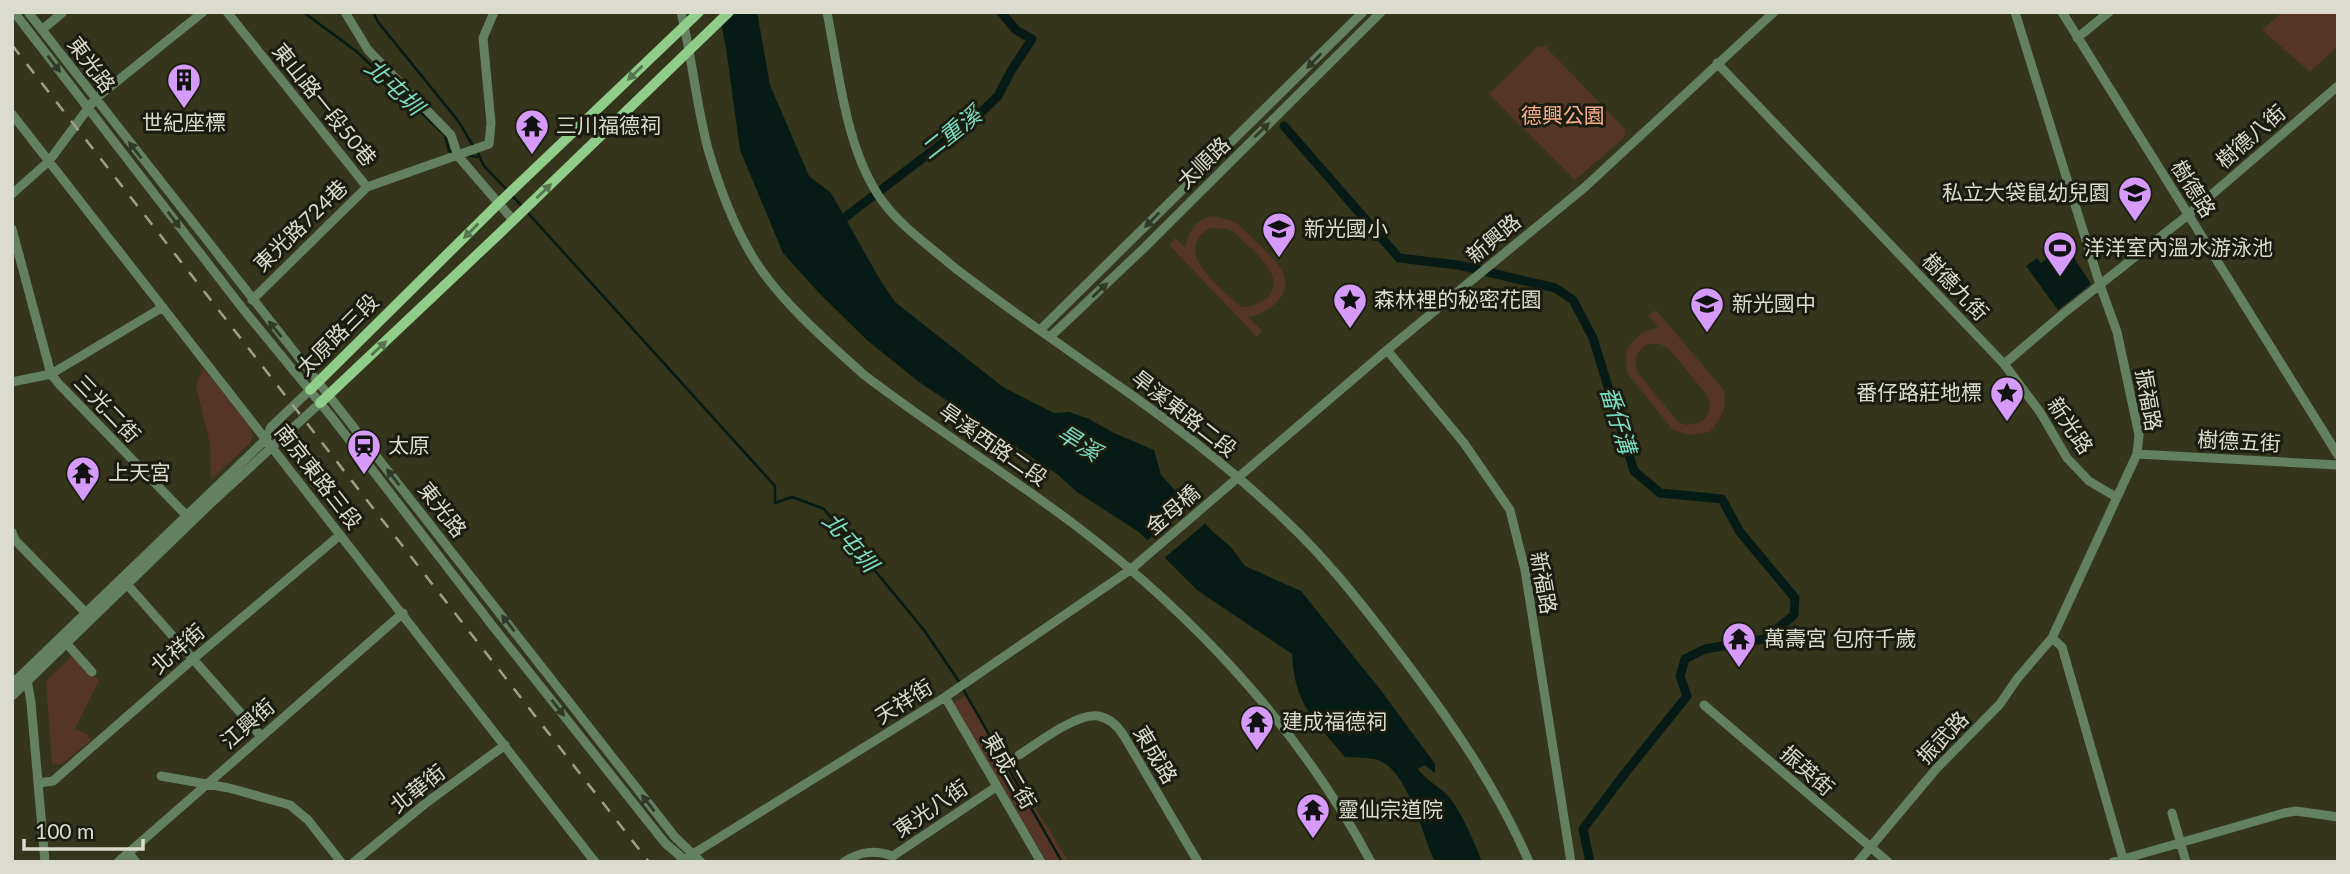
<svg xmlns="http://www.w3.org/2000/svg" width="2350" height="874" viewBox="0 0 2350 874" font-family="Lato,'Noto Sans TC',sans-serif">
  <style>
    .green { fill: #553525; fill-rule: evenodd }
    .water { fill: #061b15 }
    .pier { fill: #34351b }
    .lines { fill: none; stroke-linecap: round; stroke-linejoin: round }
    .stream { stroke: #061b15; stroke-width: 2.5 }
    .canal { stroke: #061b15; stroke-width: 9 }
    .minor { stroke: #638160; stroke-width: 9 }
    .major { stroke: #90cd8a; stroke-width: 10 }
    .rail { stroke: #9e9f8c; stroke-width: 2.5; stroke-dasharray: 12 12; stroke-linecap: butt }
    .oneway { fill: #313a28 }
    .oneway2 { fill: #56744d }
    .labels { text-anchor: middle; stroke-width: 6; stroke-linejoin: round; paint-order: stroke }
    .street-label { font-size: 21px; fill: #dbdccd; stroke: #1b1c10 }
    .park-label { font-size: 21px; fill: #fbaf89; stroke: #1b1c10 }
    .poi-label { font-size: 21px; fill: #dbdccd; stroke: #1b1c10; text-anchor: start }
    .water-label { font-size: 23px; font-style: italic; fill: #79ddc2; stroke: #1b1c10 }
  </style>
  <rect width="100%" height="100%" fill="#34351b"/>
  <path class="green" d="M 2282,12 L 2338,12 L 2338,46 L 2310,72 L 2262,30 Z
    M 1545,46 L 1626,130 L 1623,139 L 1575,180 L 1489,94 L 1537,47 Z
    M 1212,216 L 1233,221 L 1240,226 C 1251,237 1275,258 1282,271 C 1295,294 1268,314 1248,317 L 1262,331 L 1257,337 L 1169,245 L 1175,238 L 1185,247 C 1189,231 1195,220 1212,216 ZM 1210,228 L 1228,229 L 1235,233 C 1246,244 1262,256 1270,271 C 1282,293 1262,306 1242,307 L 1236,303 C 1217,283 1172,252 1210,228 Z
    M 1656,310 L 1724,390 C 1727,410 1722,417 1710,432 L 1688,435 L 1672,429 L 1627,373 L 1626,352 L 1631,343 L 1642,333 L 1658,327 L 1648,316 ZM 1648,344 L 1660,344 L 1668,348 L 1707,395 C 1712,406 1710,415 1701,422 L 1687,425 L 1678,422 L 1638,373 C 1633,361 1636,350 1648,344 Z
    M 203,368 L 249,425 L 253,435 L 250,443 L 211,480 L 210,444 L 196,386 Z
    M 75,653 L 99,680 L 75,729 L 87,734 L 91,740 L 62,764 L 52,765 L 46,681 Z
    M 965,696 L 1069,862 L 1047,862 L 953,704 Z"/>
  <path class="water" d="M 719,12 L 757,12 L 770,85 L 809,176 L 831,193 L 879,278 L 895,302 L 1003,387 L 1054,413 L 1069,412 L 1089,419 L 1114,433 L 1154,450 L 1161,475 L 1212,531 L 1231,547 L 1245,566 L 1301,591 L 1383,693 L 1435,764 L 1435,773 L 1425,765 L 1418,769 C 1426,781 1441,787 1450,798 C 1463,816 1474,841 1482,862 L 1435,862 C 1422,835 1408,770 1378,760 C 1368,757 1355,758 1345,757 C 1315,721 1294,704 1292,654 L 1197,590 L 1139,532 L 1077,492 L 1057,474 L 919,382 L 868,341 L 820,294 L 783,253 L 740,150 L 726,48 Z
    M 2065,244 L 2091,284 L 2058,310 L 2026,266 L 2037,258 L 2041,263 Z"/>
  <path class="pier" d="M 1192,503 L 1208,521 L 1162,560 L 1145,542 Z"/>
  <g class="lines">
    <path class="stream" d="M 303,12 L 356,51 L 445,135 L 449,151 L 455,152
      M 373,12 L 378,22 L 459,122 L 473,146
      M 477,151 L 484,166 L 507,190
      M 464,155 L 478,157
      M 511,195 L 524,208
      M 528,213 L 775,486 L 775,503 L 792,497 L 824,509 L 924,630 L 960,683
      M 963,689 L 1062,862"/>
    <path class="canal" d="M 1284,126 L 1399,258 L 1458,265 L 1555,288 L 1573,300 L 1593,338 L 1634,471 L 1660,493 L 1722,499 L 1740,532 L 1795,598 L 1794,615 L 1764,639 L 1705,649 L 1685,659 L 1680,676 L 1687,696 L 1626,772 L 1583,829 L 1590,862
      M 835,225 L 974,119 L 998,96 L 1011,71 L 1032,39 L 1016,30 L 1001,12"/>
    <path class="minor" d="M 14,12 L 243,309 L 330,415 L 495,629 L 665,843 L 686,861
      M 28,12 L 675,837 L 701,862
      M 227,12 L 367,187
      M 345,12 L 368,50 L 451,135 L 458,156 L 513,220
      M 681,12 C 692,57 696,104 708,149 C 720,190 737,236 762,271 C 790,310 828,342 863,374 C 932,427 1006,473 1075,525 C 1195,616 1300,729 1371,862
      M 827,12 C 839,73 846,152 883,202 C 901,226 928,245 950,264 C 1007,309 1067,349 1126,391 C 1181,430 1236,473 1285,520 C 1325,557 1360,602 1393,645 C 1445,713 1495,783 1529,862
      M 2062,12 L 2338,455
      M 42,30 L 63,12
      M 2077,38 L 2109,12
      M 1717,63 L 2004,364 L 2064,313 L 2188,215 L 2338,86
      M 12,114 L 595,862
      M 12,194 L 49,161 L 95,99 L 203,12
      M 12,229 L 51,374 L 59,384 L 186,515
      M 252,300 L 367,187 L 489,144 L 491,123 L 483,38 L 494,12
      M 1040,330 L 1363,12
      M 1050,337 L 1143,249 L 1381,12
      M 1387,350 L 1464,443 L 1510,510 L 1525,570 L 1571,862
      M 2004,364 L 2040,412 L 2067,458 L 2089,481 L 2116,497
      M 12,382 L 51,374 L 163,307
      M 2137,454 L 2338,465
      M 12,532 L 15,540 L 88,615
      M 125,582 L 261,736
      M 2052,638 L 2062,647 L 2124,862
      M 67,644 L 92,672
      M 27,679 L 31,703 L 45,862
      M 12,684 L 266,439 L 271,427 L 310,390
      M 12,696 L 209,505 L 320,403
      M 945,697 L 1041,862
      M 1704,705 L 1888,862
      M 1019,755 C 1036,744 1078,712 1098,716 C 1110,718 1118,726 1124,736 L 1198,862
      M 161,776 L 229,788 L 290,805 L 308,820 L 341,862
      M 38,783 L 53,781 L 193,659 L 340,535
      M 2172,813 L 2186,862
      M 128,852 L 136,862
      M 118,862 L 403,613
      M 354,862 L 426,803 L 505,745
      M 680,862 L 945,697 L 1130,570 L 1387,350 L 1585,187 L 1774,12
      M 844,862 C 860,851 874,850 893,856 L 996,787
      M 1858,862 L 1936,769 L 2000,704 L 2017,679 L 2052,638 L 2137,454 L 2139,435 L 2117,332 L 2100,285 L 2015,12
      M 2113,862 L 2284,813 L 2296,811 L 2338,817"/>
    <path class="major" d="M 310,390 L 498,204 L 699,12
      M 320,403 L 500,233 L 729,12"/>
    <path class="rail" d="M 12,45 L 649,862"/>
  </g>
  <defs><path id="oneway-solid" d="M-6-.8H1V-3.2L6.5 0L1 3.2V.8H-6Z" transform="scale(1.75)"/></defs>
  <g class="oneway">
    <use href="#oneway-solid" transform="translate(1314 61) rotate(135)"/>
    <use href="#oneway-solid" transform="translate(54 64) rotate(52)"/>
    <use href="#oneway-solid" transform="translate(1262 130) rotate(-44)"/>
    <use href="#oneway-solid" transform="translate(135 150) rotate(-128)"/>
    <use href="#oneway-solid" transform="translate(174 220) rotate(53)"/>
    <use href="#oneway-solid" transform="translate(1152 220) rotate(135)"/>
    <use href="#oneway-solid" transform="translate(1100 290) rotate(-43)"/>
    <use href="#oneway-solid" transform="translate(275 329) rotate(-129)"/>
    <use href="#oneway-solid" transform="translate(393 477) rotate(-128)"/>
    <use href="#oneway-solid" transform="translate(508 623) rotate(-128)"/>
    <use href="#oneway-solid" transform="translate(558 708) rotate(52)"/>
    <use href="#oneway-solid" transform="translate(648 803) rotate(-128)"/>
  </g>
  <g class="oneway2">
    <use href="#oneway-solid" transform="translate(635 73) rotate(136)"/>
    <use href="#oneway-solid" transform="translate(544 191) rotate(-44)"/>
    <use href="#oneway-solid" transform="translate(471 231) rotate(135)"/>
    <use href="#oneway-solid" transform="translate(379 348) rotate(-43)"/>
  </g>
  <defs>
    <g id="building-pin" transform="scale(1.75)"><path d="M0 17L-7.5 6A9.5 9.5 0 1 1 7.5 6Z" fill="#d69bfa" stroke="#1b1c10"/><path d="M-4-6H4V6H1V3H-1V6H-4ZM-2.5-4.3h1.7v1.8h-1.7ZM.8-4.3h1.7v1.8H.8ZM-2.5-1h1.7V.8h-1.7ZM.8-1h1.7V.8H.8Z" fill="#111"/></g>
    <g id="temple-pin" transform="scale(1.75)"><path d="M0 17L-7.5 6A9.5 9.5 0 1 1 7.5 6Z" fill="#d69bfa" stroke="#1b1c10"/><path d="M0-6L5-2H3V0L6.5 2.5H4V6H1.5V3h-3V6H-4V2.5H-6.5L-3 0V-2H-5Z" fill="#111"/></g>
    <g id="school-pin" transform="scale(1.75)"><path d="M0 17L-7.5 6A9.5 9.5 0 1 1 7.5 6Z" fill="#d69bfa" stroke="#1b1c10"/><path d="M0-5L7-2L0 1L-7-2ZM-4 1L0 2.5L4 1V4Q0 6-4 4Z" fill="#111"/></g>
    <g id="stadium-pin" transform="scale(1.75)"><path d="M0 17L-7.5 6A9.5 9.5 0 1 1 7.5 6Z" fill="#d69bfa" stroke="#1b1c10"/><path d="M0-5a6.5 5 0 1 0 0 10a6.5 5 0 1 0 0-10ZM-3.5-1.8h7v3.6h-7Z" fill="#111"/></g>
    <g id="sight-pin" transform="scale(1.75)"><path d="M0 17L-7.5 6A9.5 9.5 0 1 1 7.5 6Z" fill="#d69bfa" stroke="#1b1c10"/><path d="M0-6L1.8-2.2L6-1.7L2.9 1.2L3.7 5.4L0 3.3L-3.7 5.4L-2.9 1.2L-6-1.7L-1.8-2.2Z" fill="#111"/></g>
    <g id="station-pin" transform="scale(1.75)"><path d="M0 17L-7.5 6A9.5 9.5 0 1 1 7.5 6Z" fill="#d69bfa" stroke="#1b1c10"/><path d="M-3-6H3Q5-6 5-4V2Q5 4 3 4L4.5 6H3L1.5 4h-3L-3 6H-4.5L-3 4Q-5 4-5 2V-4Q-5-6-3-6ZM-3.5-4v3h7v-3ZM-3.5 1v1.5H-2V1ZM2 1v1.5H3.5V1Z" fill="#111"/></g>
  </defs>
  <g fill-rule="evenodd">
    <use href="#building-pin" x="184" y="80"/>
    <use href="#temple-pin" x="532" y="126"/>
    <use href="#school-pin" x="2135" y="193"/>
    <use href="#school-pin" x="1279" y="229"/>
    <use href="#stadium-pin" x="2060" y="248"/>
    <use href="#sight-pin" x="1350" y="300"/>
    <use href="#school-pin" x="1707" y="304"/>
    <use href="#sight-pin" x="2007" y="393"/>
    <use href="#station-pin" x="364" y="446"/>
    <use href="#temple-pin" x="83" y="473"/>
    <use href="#temple-pin" x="1739" y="639"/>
    <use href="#temple-pin" x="1257" y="722"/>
    <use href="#temple-pin" x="1313" y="810"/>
  </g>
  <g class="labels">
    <g class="street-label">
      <text transform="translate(91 65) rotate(53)" y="7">東光路</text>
      <text transform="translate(324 105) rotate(51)" y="7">東山路一段50巷</text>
      <text transform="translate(2251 137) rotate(-41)" y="7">樹德八街</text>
      <text transform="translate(1204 163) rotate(-44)" y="7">太順路</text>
      <text transform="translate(2193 189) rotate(58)" y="7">樹德路</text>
      <text transform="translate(301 226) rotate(-44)" y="7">東光路724巷</text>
      <text transform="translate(1494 239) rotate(-40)" y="7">新興路</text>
      <text transform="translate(1955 287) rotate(46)" y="7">樹德九街</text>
      <text transform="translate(338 335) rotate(-45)" y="7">太原路三段</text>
      <text transform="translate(2148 400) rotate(80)" y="7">振福路</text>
      <text transform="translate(107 409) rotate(46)" y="7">三光二街</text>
      <text transform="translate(1184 414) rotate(38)" y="7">旱溪東路二段</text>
      <text transform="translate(2070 426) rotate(56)" y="7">新光路</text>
      <text transform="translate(2239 442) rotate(3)" y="7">樹德五街</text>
      <text transform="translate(993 445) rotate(35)" y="7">旱溪西路二段</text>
      <text transform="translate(318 477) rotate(52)" y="7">南京東路三段</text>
      <text transform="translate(442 510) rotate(52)" y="7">東光路</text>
      <text transform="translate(1173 510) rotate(-41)" y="7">金母橋</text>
      <text transform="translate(1543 583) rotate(80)" y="7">新福路</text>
      <text transform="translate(178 649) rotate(-41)" y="7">北祥街</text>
      <text transform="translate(904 702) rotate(-32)" y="7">天祥街</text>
      <text transform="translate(248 724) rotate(-41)" y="7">江興街</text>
      <text transform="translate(1943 738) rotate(-46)" y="7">振武路</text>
      <text transform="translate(1155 755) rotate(59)" y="7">東成路</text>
      <text transform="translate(1009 771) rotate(60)" y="7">東成二街</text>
      <text transform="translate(1807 771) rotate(41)" y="7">振英街</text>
      <text transform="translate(418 789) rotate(-38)" y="7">北華街</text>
      <text transform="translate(931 809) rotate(-34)" y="7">東光八街</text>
    </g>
    <g class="park-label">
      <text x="1563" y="123">德興公園</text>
    </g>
    <g class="poi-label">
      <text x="184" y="130" text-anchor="middle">世紀座標</text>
      <text x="556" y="133">三川福德祠</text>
      <text x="2110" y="200" text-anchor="end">私立大袋鼠幼兒園</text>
      <text x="1304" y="236">新光國小</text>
      <text x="2084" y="255">洋洋室內溫水游泳池</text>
      <text x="1374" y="307">森林裡的秘密花園</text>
      <text x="1732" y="311">新光國中</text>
      <text x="1982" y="400" text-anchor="end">番仔路莊地標</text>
      <text x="388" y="453">太原</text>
      <text x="108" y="480">上天宮</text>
      <text x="1764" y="646">萬壽宮 包府千歲</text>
      <text x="1282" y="729">建成福德祠</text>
      <text x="1338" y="817">靈仙宗道院</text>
    </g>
    <g class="water-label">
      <text transform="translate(394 87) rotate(43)" y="8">北屯圳</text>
      <text transform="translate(951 133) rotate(-38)" y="8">二重溪</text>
      <text transform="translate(1618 420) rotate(73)" y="8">番仔溝</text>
      <text transform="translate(1079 443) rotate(32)" y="8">旱溪</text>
      <text transform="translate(850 542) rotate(49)" y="8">北屯圳</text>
    </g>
  </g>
  <rect width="2350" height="874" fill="none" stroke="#dbdccd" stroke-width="28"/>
  <path d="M24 839v10h119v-10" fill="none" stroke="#dbdccd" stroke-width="3.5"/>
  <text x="35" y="839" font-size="21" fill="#dbdccd" stroke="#1b1c10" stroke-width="5" paint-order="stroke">100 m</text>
</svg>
